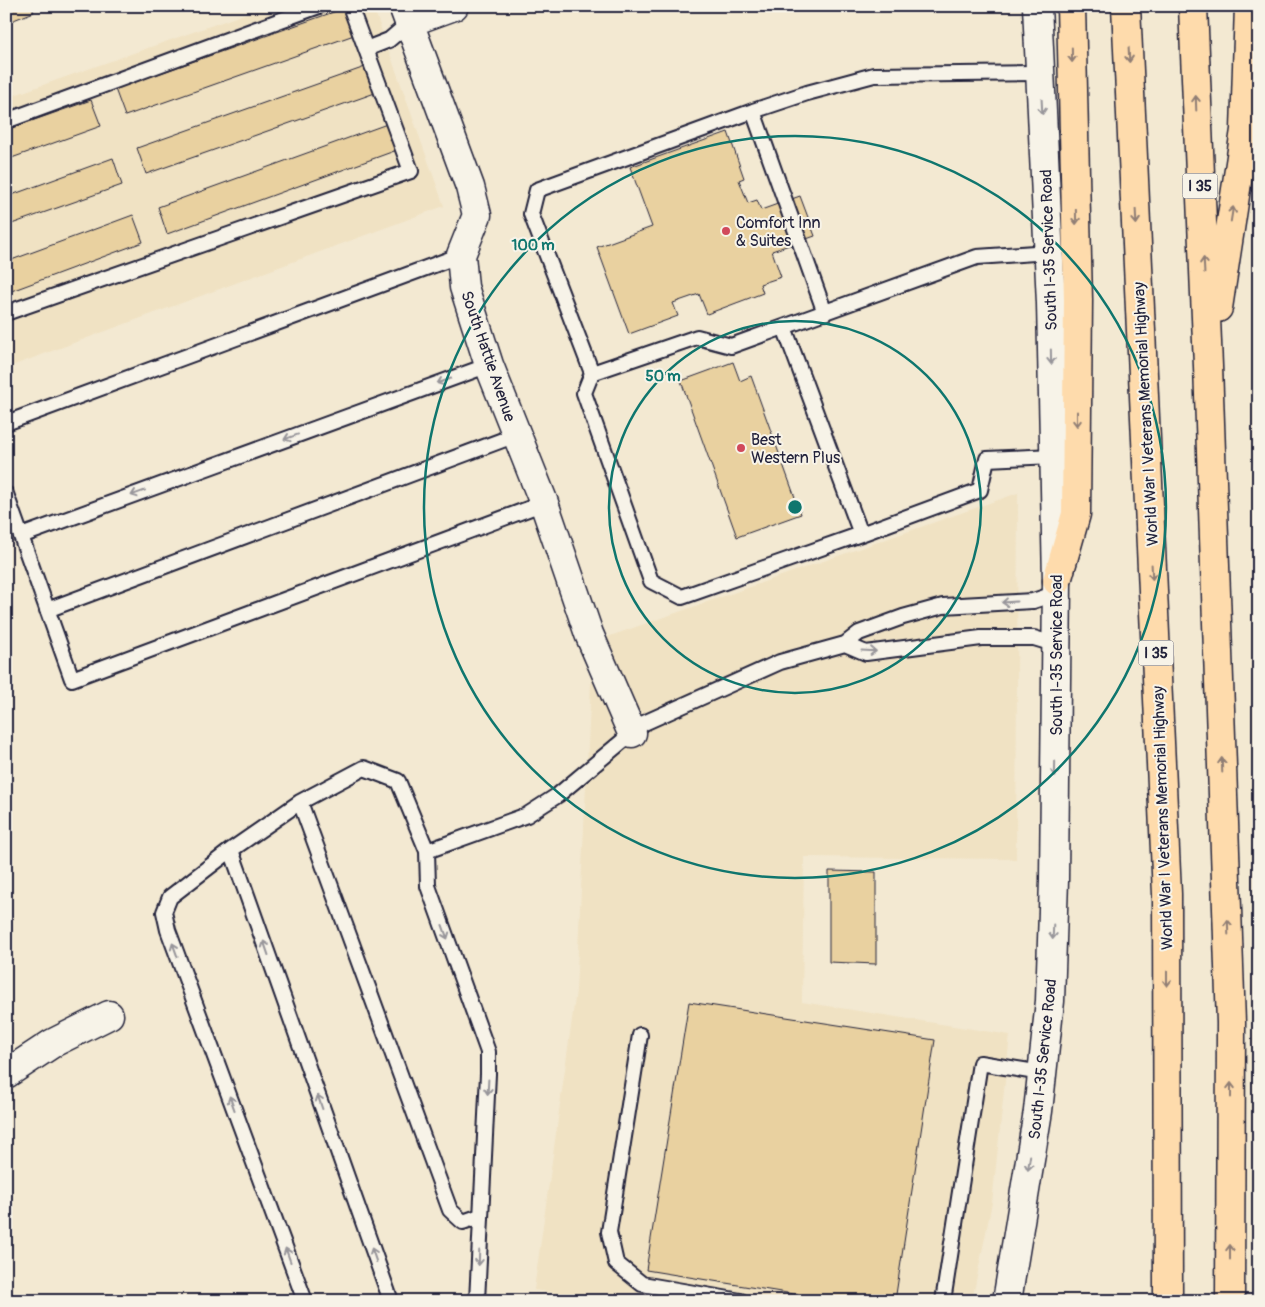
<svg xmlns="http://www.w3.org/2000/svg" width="1265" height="1307" viewBox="0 0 1265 1307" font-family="Pangolin,sans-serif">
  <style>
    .built { fill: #f0e2c3 }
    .building { fill: #e9d1a0; stroke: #22223b }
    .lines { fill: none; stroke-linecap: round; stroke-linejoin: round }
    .service-casing { stroke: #22223b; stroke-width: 18 }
    .minor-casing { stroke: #22223b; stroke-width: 31 }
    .secondary-casing { stroke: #22223b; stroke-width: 31 }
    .motorway-casing { stroke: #22223b; stroke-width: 31 }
    .service { stroke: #f7f3e8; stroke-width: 14 }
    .minor { stroke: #f7f3e8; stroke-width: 28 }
    .secondary { stroke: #f7f3e8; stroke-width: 28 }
    .motorway { stroke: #fedbac; stroke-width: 28 }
    .oneway { stroke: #907e74 }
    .oneway2 { stroke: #97959a }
    .ring { fill: none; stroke: #0f766e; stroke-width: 2.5 }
    .poi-dot { fill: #d1495b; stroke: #f7f3e8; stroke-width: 2 }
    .labels { text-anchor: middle; stroke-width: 4; stroke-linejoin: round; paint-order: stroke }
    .shield { fill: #f7f3e8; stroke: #62616f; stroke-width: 1 }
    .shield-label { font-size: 15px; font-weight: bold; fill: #22223b }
    .poi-label { font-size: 16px; fill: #22223b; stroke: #f7f3e8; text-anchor: start }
    .street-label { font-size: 16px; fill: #22223b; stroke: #f7f3e8 }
    .centre { fill: #0f766e; stroke: #f7f3e8; stroke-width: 2.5 }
    .ring-label { font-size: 15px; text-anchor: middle; font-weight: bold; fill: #0f766e; stroke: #f7f3e8; stroke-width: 4; stroke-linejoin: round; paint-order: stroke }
  </style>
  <rect width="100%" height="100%" fill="#f3e9d2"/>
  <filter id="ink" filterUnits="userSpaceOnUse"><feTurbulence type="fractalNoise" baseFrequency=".02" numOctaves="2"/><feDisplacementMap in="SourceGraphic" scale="10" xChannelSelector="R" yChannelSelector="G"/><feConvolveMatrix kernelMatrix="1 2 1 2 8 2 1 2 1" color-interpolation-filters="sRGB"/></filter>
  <g filter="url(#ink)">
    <path class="built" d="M 267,6 L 373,6 L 444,206 L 6,368 L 6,98 Z
      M 1018,493 L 1016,859 L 804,857 L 802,1002 L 1010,1035 L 992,1203 L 972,1301 L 610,1301 L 534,1290 L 576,991 L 593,642 Z"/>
    <path class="building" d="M 6,6 L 31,6 L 34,12 L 6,23 Z
      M 345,8 L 354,35 L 125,116 L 115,89 Z
      M 365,67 L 375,93 L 146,174 L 137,148 Z
      M 91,100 L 101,126 L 6,160 L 6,130 Z
      M 387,124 L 397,150 L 167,234 L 158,207 Z
      M 728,132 L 744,178 L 739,180 L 748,203 L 757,200 L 761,210 L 800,196 L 815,236 L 772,251 L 781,277 L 760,284 L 763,293 L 707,314 L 699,294 L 673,303 L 678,316 L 629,334 L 597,247 L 652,227 L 630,167 Z
      M 113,158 L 122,185 L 6,226 L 6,197 Z
      M 133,215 L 143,242 L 6,293 L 6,262 Z
      M 733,362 L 740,381 L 751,376 L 801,514 L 737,537 L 681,381 Z
      M 829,871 L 876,872 L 876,964 L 829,962 Z
      M 689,1002 L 935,1040 L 895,1301 L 836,1301 L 646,1270 Z"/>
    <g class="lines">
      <g class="service-casing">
        <path id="service" d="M 366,49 L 389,40 L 410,22
          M 1040,73 L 874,75 L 807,93 L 753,111 L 537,190 L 531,214 L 592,373 L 697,337 L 731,346 L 977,257 L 1049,252
          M 753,111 L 825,313
          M 6,121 L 319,6
          M 6,313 L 411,171 L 350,6
          M 784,327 L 861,534 L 980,490 L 987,459 L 1053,456
          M 592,373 L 584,393 L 651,581 L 682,597 L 861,534
          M 6,423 L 461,255
          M 6,494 L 72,679 L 544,503
          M 21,536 L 489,365
          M 47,610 L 516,435
          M 1057,645 L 1034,638 L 981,638 L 866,653 L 845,644 L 859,633 L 903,617 L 943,606 L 1033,601 L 1057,593
          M 300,802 L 450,1210 L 463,1222 L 480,1216
          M 231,850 L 391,1301
          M 427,851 L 527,815 L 558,795 L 644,723 L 780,662 L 845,644
          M 640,1035 L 609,1232 L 616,1263 L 642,1284 L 741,1301
          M 305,1301 L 168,930 L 164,912 L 170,897 L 231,850 L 300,802 L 364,768 L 398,781 L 427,851 L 428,886 L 488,1052 L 488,1074 L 477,1301
          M 943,1301 L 980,1063 L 1042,1073"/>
      </g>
      <g class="minor-casing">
        <path id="minor" d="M 403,6 L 470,187 L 477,215 L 461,255 L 464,287 L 489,365 L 544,503 L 589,634 L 632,733
          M 410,22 L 454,6
          M 6,1074 L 53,1043 L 109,1015"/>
      </g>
      <g class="secondary-casing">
        <path id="secondary" d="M 1007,1301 L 1038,1111 L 1050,1001 L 1054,880 L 1057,581 L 1051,303 L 1037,6"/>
      </g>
      <g class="motorway-casing">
        <path id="motorway" d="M 1126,6 L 1167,894 L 1168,1301
          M 1193,6 L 1208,366 L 1231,1023 L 1230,1301
          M 1218,308 L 1245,130 L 1249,6
          M 1057,581 L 1076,514 L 1078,300 L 1071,6"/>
      </g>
      <use href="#service" class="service"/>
      <use href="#minor" class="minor"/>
      <use href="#secondary" class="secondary"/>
      <use href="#motorway" class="motorway"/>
    </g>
    <defs><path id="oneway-shaft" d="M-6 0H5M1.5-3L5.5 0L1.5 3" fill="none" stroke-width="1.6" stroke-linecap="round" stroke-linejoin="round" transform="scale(1.25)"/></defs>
    <g class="oneway">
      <use href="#oneway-shaft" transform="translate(1072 55) rotate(89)"/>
      <use href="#oneway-shaft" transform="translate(1129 55) rotate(87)"/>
      <use href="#oneway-shaft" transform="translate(1196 103) rotate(-92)"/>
      <use href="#oneway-shaft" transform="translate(1232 214) rotate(-81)"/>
      <use href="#oneway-shaft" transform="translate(1076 217) rotate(89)"/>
      <use href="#oneway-shaft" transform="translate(1136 217) rotate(87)"/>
      <use href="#oneway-shaft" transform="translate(1204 265) rotate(-93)"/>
      <use href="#oneway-shaft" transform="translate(1077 419) rotate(90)"/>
      <use href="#oneway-shaft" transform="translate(1152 572) rotate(87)"/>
      <use href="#oneway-shaft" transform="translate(1222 765) rotate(-92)"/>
      <use href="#oneway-shaft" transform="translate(1228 927) rotate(-92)"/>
      <use href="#oneway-shaft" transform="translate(1167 979) rotate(90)"/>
      <use href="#oneway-shaft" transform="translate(1231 1090) rotate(-90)"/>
      <use href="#oneway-shaft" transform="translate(1230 1252) rotate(-90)"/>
    </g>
    <g class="oneway2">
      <use href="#oneway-shaft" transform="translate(1042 107) rotate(87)"/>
      <use href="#oneway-shaft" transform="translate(1051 357) rotate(89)"/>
      <use href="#oneway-shaft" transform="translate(444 381) rotate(160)"/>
      <use href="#oneway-shaft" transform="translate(291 437) rotate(160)"/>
      <use href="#oneway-shaft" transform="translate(138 493) rotate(160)"/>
      <use href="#oneway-shaft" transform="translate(1009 602) rotate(176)"/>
      <use href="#oneway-shaft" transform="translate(869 651) rotate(3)"/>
      <use href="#oneway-shaft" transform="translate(1055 769) rotate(91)"/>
      <use href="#oneway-shaft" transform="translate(445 932) rotate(70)"/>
      <use href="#oneway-shaft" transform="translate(1053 932) rotate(92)"/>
      <use href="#oneway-shaft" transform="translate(266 948) rotate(-109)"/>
      <use href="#oneway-shaft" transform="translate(175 950) rotate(-110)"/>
      <use href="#oneway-shaft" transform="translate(488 1087) rotate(93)"/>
      <use href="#oneway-shaft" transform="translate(320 1102) rotate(-109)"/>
      <use href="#oneway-shaft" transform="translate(232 1103) rotate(-110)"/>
      <use href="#oneway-shaft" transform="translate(1029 1163) rotate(99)"/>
      <use href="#oneway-shaft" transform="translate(288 1255) rotate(-110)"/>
      <use href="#oneway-shaft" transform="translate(374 1255) rotate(-109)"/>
      <use href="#oneway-shaft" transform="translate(479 1258) rotate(92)"/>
    </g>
  </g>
  <g class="ring">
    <circle cx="795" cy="507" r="186"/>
    <circle cx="795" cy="507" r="371"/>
  </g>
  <g class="poi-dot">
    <circle cx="726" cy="231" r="5"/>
    <circle cx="741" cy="448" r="5"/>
  </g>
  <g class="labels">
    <g class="shield">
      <rect x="1182.5" y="173.5" width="35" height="25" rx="4"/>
      <rect x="1138.5" y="640.5" width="35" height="25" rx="4"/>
    </g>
    <g class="shield-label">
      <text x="1200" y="191">I 35</text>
      <text x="1156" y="658">I 35</text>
    </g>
    <g class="poi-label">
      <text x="736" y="228">Comfort Inn<tspan x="736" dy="18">&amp; Suites</tspan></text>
      <text x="751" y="445">Best<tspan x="751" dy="18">Western Plus</tspan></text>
    </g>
    <g class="street-label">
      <text transform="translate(1048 250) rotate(-92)" y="6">South I-35 Service Road</text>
      <text transform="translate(489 356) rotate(71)" y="6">South Hattie Avenue</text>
      <text transform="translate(1145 414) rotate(-93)" y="6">World War I Veterans Memorial Highway</text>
      <text transform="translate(1056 655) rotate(-90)" y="6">South I-35 Service Road</text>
      <text transform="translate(1162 818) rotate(-92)" y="6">World War I Veterans Memorial Highway</text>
      <text transform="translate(1042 1059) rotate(-84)" y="6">South I-35 Service Road</text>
    </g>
  </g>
  <circle cx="795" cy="507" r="8" class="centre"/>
  <g class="ring-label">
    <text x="533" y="250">100 m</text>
    <text x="663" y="381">50 m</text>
  </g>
  <rect width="1265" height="1307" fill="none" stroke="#f7f3e8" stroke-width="25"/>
  <rect x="12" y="12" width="1240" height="1282" fill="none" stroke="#22223b" stroke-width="2" filter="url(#ink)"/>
</svg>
